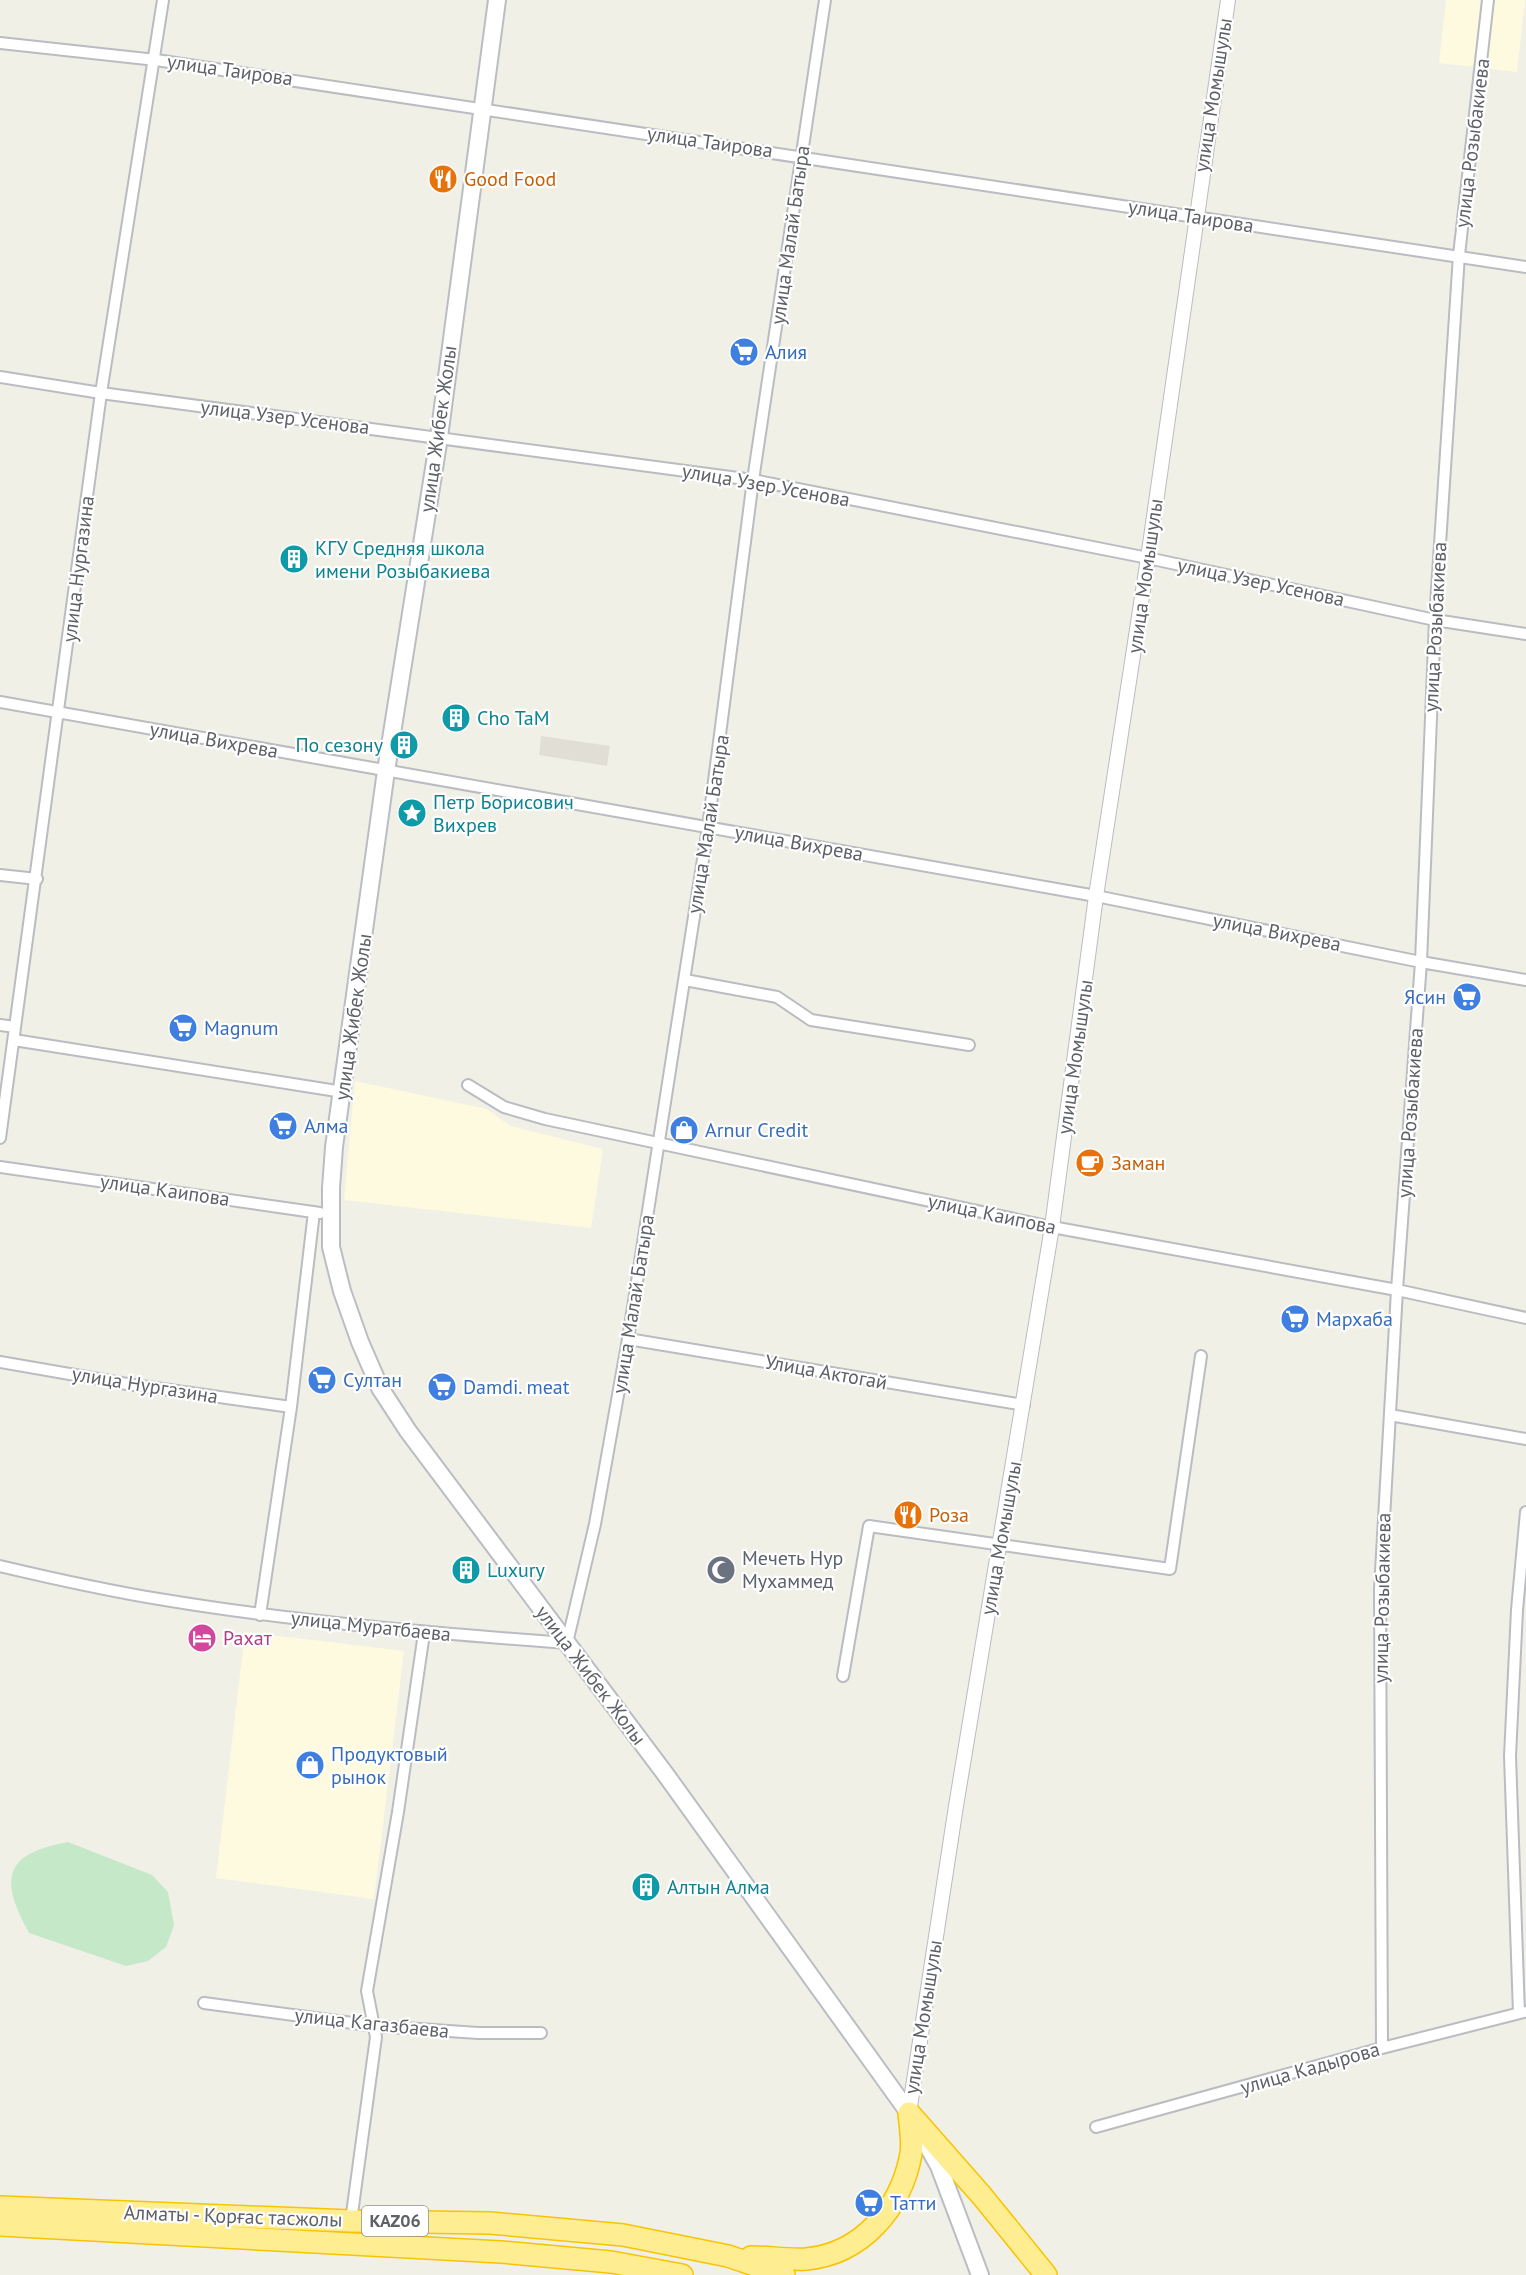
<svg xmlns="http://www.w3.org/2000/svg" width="1526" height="2275" viewBox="0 0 1526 2275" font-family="'PT Sans',sans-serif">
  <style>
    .commercial { fill: #fefadf }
    .education { fill: #e1dfd5 }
    .green { fill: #c4e8c8 }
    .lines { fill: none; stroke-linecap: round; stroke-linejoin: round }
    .minor-casing { stroke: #b9bcc1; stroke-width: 14 }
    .tertiary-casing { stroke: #b9bcc1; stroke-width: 16 }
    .secondary-casing { stroke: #babdc3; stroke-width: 20 }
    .motorway-casing { stroke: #f8c400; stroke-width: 24 }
    .minor { stroke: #fff; stroke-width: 10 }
    .tertiary { stroke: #fff; stroke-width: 14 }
    .secondary { stroke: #fff; stroke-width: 16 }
    .motorway { stroke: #feee91; stroke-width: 21 }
    .labels { text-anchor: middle; stroke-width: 4.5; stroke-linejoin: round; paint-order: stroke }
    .shield { fill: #fff; stroke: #8e9195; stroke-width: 1.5 }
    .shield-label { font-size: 18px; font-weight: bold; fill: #5e6268 }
    .street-label { font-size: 20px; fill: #5e6268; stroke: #fff }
    .food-label { font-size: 20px; fill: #c56008; stroke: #fff; text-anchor: start }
    .shop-label { font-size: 20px; fill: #366cbe; stroke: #fff; text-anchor: start }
    .culture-label { font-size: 20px; fill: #0d838f; stroke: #fff; text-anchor: start }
    .worship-label { font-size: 20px; fill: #5b616d; stroke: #fff; text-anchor: start }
    .hotel-label { font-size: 20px; fill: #b23c85; stroke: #fff; text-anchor: start }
  </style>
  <rect width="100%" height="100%" fill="#f1f0e7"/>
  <path class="commercial" d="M 1446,0 L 1525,0 L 1517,72 L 1439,63 Z
    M 355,1081 L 487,1109 L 510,1126 L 603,1149 L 591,1228 L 344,1200 Z
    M 245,1632 L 404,1651 L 374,1899 L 216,1878 Z"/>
  <path class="education" d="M 541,736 L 610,746 L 607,766 L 539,755 Z"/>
  <path class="green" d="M 68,1842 L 152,1875 L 168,1892 L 174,1925 L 166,1947 L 148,1961 L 126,1966 L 29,1933 C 0,1880 2,1854 68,1842 Z"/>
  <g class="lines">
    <g class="minor-casing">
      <path id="minor" d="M 0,43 L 156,60 L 1526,267
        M 0,377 L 101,393 L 753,480 L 1148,558 L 1435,620 L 1526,634
        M 0,702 L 1096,896 L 1421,962 L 1526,980
        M 0,875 L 37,879
        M 685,980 L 777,997 L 811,1020 L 969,1045
        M 0,1025 L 15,1027
        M 14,1040 L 343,1092
        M 468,1085 L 504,1107 L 545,1119 L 1052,1227 L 1397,1290 L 1526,1318
        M 0,1138 L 101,393 L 163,0
        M 0,1167 L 320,1213
        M 628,1339 L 1024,1405
        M 0,1362 L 127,1384 L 291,1407
        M 1390,1415 L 1526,1439
        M 0,1566 C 55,1579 109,1591 165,1600 C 298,1622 432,1633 567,1643 L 595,1524 L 628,1339 L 708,827 L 753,480 L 825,0
        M 260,1615 L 291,1407 L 314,1212
        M 843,1676 L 869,1526 L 1170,1569 L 1201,1356
        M 204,2003 L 375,2026 L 478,2033 L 541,2033
        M 1519,2013 L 1510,1756 L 1517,1610 L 1526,1512
        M 1382,2048 L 1380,1589 L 1397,1290 L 1421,962 L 1435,620 L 1459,255 L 1488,0
        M 1096,2127 L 1382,2048 L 1524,2012
        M 351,2221 L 376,2037 L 367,1991 L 398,1812 L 424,1633"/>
    </g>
    <g class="tertiary-casing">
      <path id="tertiary" d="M 909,2113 L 956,1806 L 1052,1227 L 1096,896 L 1148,558 L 1228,0"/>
    </g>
    <g class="secondary-casing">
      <path id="secondary" d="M 497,0 L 439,437 L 386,771 L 334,1147 L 331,1188 L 331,1247 L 342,1291 L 360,1342 L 380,1388 L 408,1431 L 666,1775 L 909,2113 L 939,2166 L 980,2275"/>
    </g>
    <g class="motorway-casing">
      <path id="motorway" d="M 909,2113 L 982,2196 L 1046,2275
        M 0,2207 L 351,2221 L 490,2223 L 623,2235 L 728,2256 L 784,2275
        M 0,2225 L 501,2252 L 611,2262 L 682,2275
        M 751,2257 C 769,2257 788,2260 806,2259 C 862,2254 901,2208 911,2154 C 913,2141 910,2125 909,2113"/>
    </g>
    <use href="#minor" class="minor"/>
    <use href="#tertiary" class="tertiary"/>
    <use href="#secondary" class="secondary"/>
    <use href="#motorway" class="motorway"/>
  </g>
  <defs>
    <g id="restaurant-disc" transform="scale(1.5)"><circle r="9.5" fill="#e8710a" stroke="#fff"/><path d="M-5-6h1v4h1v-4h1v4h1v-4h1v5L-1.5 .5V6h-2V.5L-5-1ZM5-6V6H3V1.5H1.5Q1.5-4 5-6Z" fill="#fff"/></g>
    <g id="supermarket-disc" transform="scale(1.5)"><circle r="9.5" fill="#3f7fe0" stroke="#fff"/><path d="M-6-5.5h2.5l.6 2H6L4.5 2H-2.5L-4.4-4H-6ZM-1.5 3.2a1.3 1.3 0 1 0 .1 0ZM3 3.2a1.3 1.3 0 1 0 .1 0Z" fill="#fff"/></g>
    <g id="building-disc" transform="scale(1.5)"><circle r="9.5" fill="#0f9aa8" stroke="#fff"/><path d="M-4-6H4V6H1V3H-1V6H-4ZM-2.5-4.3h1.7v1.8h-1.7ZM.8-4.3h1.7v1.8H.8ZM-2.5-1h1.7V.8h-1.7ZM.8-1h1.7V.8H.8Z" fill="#fff"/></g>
    <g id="sight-disc" transform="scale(1.5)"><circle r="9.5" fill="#0f9aa8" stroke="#fff"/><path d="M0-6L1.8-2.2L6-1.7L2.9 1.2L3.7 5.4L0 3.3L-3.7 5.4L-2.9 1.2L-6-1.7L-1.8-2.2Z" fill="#fff"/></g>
    <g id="shop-disc" transform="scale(1.5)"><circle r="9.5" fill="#3f7fe0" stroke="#fff"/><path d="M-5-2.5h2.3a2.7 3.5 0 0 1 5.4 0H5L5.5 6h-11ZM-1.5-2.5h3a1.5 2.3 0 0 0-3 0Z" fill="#fff"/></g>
    <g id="cafe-disc" transform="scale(1.5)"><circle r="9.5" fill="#e8710a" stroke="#fff"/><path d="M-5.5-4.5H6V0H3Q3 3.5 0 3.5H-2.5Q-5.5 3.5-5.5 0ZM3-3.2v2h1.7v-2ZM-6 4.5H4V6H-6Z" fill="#fff"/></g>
    <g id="mosque-disc" transform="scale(1.5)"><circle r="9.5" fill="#6b7280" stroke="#fff"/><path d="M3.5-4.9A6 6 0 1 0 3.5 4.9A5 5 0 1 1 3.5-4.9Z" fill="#fff"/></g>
    <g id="hotel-disc" transform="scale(1.5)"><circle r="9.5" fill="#d1479c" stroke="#fff"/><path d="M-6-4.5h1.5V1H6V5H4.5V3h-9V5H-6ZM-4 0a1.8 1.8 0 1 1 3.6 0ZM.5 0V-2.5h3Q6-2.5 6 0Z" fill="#fff"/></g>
  </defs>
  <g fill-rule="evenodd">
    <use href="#restaurant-disc" x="443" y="179"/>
    <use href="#supermarket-disc" x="744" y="352"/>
    <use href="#building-disc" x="294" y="559"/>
    <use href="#building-disc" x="456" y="718"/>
    <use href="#building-disc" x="404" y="745"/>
    <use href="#sight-disc" x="412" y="813"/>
    <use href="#supermarket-disc" x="1467" y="997"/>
    <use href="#supermarket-disc" x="183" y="1028"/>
    <use href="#supermarket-disc" x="283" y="1126"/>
    <use href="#shop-disc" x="684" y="1130"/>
    <use href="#cafe-disc" x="1090" y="1163"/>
    <use href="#supermarket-disc" x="1295" y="1319"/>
    <use href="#supermarket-disc" x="322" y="1380"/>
    <use href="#supermarket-disc" x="442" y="1387"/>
    <use href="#restaurant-disc" x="908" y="1515"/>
    <use href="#building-disc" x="466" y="1570"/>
    <use href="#mosque-disc" x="721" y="1570"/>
    <use href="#hotel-disc" x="202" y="1638"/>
    <use href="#shop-disc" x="310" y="1765"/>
    <use href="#building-disc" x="646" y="1887"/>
    <use href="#supermarket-disc" x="869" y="2203"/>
  </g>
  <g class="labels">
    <rect class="shield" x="362" y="2206" width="66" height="30" rx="4.5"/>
    <g class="shield-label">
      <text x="395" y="2227">KAZ06</text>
    </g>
    <g class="street-label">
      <text transform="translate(230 70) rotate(8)" y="7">улица Таирова</text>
      <text transform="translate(1213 95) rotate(-81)" y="7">улица Момышулы</text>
      <text transform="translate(710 142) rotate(8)" y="7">улица Таирова</text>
      <text transform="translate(1472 143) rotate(-83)" y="7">улица Розыбакиева</text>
      <text transform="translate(1191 216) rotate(9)" y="7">улица Таирова</text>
      <text transform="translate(790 235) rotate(-82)" y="7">улица Малай Батыра</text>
      <text transform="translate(285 417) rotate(7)" y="7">улица Узер Усенова</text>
      <text transform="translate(438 429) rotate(-82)" y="7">улица Жибек Жолы</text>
      <text transform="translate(766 485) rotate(10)" y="7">улица Узер Усенова</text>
      <text transform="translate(78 569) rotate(-83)" y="7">улица Нургазина</text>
      <text transform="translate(1145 576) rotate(-82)" y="7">улица Момышулы</text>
      <text transform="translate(1261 582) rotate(12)" y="7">улица Узер Усенова</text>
      <text transform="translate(1435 627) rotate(-87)" y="7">улица Розыбакиева</text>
      <text transform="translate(214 740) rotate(10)" y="7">улица Вихрева</text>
      <text transform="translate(708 824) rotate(-81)" y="7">улица Малай Батыра</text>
      <text transform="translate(799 843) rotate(10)" y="7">улица Вихрева</text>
      <text transform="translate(1277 932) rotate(11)" y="7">улица Вихрева</text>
      <text transform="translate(353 1017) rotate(-82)" y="7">улица Жибек Жолы</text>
      <text transform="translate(1075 1057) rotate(-82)" y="7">улица Момышулы</text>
      <text transform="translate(1410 1113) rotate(-86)" y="7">улица Розыбакиева</text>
      <text transform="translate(165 1190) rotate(8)" y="7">улица Каипова</text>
      <text transform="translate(992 1214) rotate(12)" y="7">улица Каипова</text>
      <text transform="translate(633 1304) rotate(-81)" y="7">улица Малай Батыра</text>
      <text transform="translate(826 1372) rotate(10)" y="7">Улица Актогай</text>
      <text transform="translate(145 1385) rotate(9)" y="7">улица Нургазина</text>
      <text transform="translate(1001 1538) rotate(-80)" y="7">улица Момышулы</text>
      <text transform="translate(1382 1598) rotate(-89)" y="7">улица Розыбакиева</text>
      <text transform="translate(371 1626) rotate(6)" y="7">улица Муратбаева</text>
      <text transform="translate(591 1675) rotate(53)" y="7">улица Жибек Жолы</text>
      <text transform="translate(923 2017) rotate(-81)" y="7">улица Момышулы</text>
      <text transform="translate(372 2023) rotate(6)" y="7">улица Кагазбаева</text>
      <text transform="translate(1310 2068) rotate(-16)" y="7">улица Кадырова</text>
      <text transform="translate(233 2216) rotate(2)" y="7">Алматы - Қорғас тасжолы</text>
    </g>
    <g class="food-label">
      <text x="464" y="186">Good Food</text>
      <text x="1111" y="1170">Заман</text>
      <text x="929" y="1522">Роза</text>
    </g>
    <g class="shop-label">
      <text x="765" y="359">Алия</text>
      <text x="1446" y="1004" text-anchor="end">Ясин</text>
      <text x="204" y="1035">Magnum</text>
      <text x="304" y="1133">Алма</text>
      <text x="705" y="1137">Arnur Credit</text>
      <text x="1316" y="1326">Мархаба</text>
      <text x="343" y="1387">Султан</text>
      <text x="463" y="1394">Damdi. meat</text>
      <text x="331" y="1761">Продуктовый<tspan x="331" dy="23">рынок</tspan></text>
      <text x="890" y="2210">Татти</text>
    </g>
    <g class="culture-label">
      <text x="315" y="555">КГУ Средняя школа<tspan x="315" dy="23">имени Розыбакиева</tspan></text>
      <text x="477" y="725">Cho TaM</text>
      <text x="383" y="752" text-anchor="end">По сезону</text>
      <text x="433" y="809">Петр Борисович<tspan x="433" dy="23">Вихрев</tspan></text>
      <text x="487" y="1577">Luxury</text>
      <text x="667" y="1894">Алтын Алма</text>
    </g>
    <g class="worship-label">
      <text x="742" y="1565">Мечеть Нур<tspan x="742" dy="23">Мухаммед</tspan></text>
    </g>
    <g class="hotel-label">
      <text x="223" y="1645">Рахат</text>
    </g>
  </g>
</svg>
